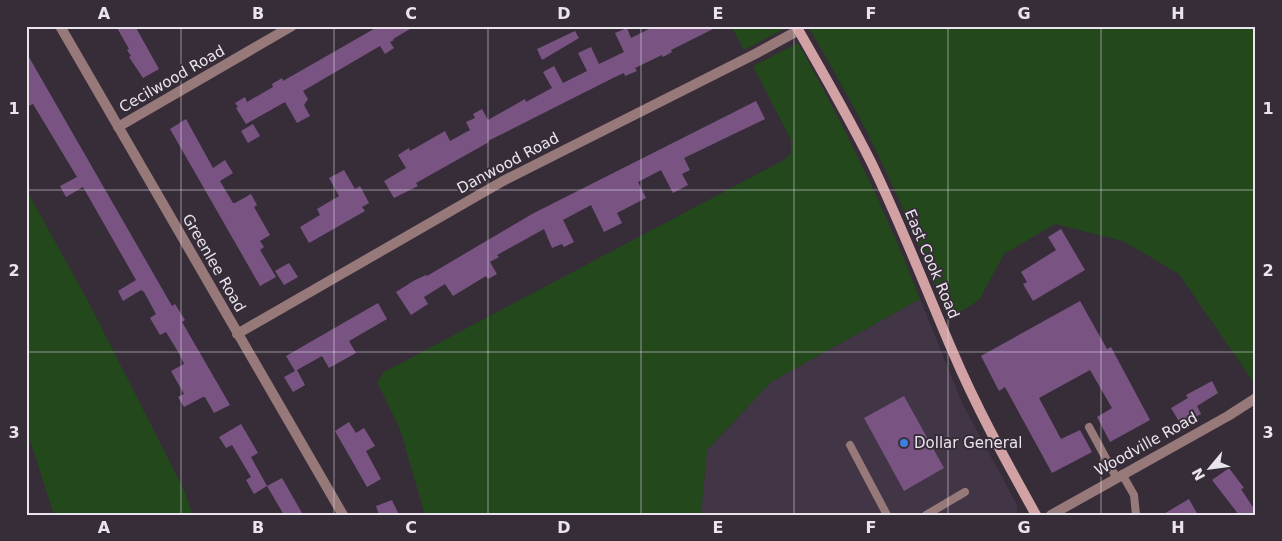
<svg xmlns="http://www.w3.org/2000/svg" width="1282" height="541" viewBox="0 0 1282 541" font-family="'DejaVu Sans',sans-serif">
  <style>
    .built { fill: #423546 }
    .green { fill: #23481c }
    .building { fill: #795483 }
    .lines { fill: none; stroke-linecap: round; stroke-linejoin: round }
    .service { stroke: #97797a; stroke-width: 8 }
    .minor { stroke: #97797a; stroke-width: 10 }
    .tertiary { stroke: #97797a; stroke-width: 10 }
    .secondary { stroke: #d1a1a4; stroke-width: 10 }
    .grid { fill: none; stroke: #eae4ec; stroke-width: 1; stroke-opacity: 0.55 }
    .shop-dot { fill: #3f7fe0; stroke: #372d39; stroke-width: 2 }
    .labels { text-anchor: middle; stroke-width: 4; stroke-linejoin: round; paint-order: stroke }
    .street-label { font-size: 15px; fill: #eae4ec; stroke: #372d39 }
    .poi-label { font-size: 15px; fill: #eae4ec; stroke: #372d39; text-anchor: start }
    .neatline { fill: none; stroke: #eae4ec; stroke-width: 2 }
    .grid-label { font-size: 16px; text-anchor: middle; font-weight: bold; fill: #eae4ec }
  </style>
  <rect width="100%" height="100%" fill="#372d39"/>
  <path class="built" d="M 920,299 L 962,403 L 1017,505 L 1017,515 L 701,515 L 707,450 L 771,382 Z"/>
  <path class="green" d="M 731,26 L 788,26 L 788,27 L 744,50 Z
    M 808,26 L 1256,26 L 1256,386 L 1179,274 L 1123,241 L 1055,224 L 1004,254 L 979,300 L 949,319 C 922,254 896,189 864,126 C 846,92 827,59 808,26 Z
    M 798,43 C 844,126 886,210 920,299 L 771,382 L 707,450 L 701,515 L 425,515 L 400,429 L 377,382 L 384,372 L 784,160 L 791,153 L 791,140 L 753,66 Z
    M 26,189 L 90,305 L 184,490 L 193,515 L 54,515 L 26,428 Z"/>
  <path class="building" d="M 116,26 L 135,26 L 159,69 L 143,78 L 129,57 L 131,56 L 127,50 L 129,49 Z
    M 379,26 L 415,26 L 393,39 L 394,40 L 390,42 L 394,48 L 385,54 L 380,46 L 303,91 L 308,99 L 304,105 L 310,116 L 297,123 L 285,102 L 246,124 L 236,108 L 238,107 L 235,103 L 245,97 L 247,102 L 273,87 L 272,84 L 282,78 L 283,81 Z
    M 655,26 L 719,26 L 671,50 L 672,52 L 663,57 L 662,55 L 635,68 L 637,71 L 625,76 L 624,73 L 613,78 L 488,141 L 489,142 L 416,183 L 418,186 L 394,198 L 384,181 L 406,168 L 398,155 L 409,148 L 410,151 L 445,131 L 450,141 L 470,130 L 466,122 L 475,118 L 473,114 L 482,109 L 488,120 L 525,99 L 526,102 L 552,88 L 543,72 L 554,66 L 563,83 L 587,71 L 578,53 L 591,47 L 599,64 L 624,52 L 615,33 L 627,28 L 631,38 Z
    M 575,31 L 579,38 L 542,60 L 537,49 Z
    M 26,52 L 172,306 L 175,304 L 185,320 L 182,322 L 230,405 L 214,413 L 205,397 L 203,397 L 184,407 L 178,397 L 184,394 L 171,371 L 184,364 L 180,355 L 166,332 L 160,335 L 150,318 L 156,314 L 144,292 L 141,290 L 123,301 L 118,291 L 136,280 L 83,187 L 66,197 L 60,186 L 77,177 L 33,104 L 26,107 Z
    M 756,101 L 765,119 L 684,158 L 690,170 L 682,174 L 688,185 L 673,193 L 661,170 L 638,182 L 646,198 L 617,213 L 622,223 L 604,232 L 591,205 L 563,220 L 574,242 L 564,247 L 562,244 L 552,248 L 544,229 L 497,255 L 499,257 L 490,262 L 497,274 L 488,279 L 486,276 L 453,296 L 445,284 L 424,297 L 428,304 L 411,315 L 396,292 L 415,280 L 426,275 L 427,276 L 532,214 Z
    M 186,119 L 213,168 L 225,160 L 233,173 L 220,181 L 233,203 L 235,203 L 251,194 L 257,205 L 254,207 L 270,235 L 260,241 L 264,247 L 260,250 L 276,277 L 260,286 L 170,129 Z
    M 253,124 L 260,136 L 248,143 L 241,131 Z
    M 344,170 L 355,189 L 360,186 L 369,203 L 362,207 L 365,211 L 309,243 L 300,227 L 320,215 L 317,209 L 339,196 L 329,178 Z
    M 1061,229 L 1085,270 L 1033,301 L 1023,284 L 1027,282 L 1021,272 L 1056,250 L 1048,237 Z
    M 289,263 L 298,277 L 284,285 L 275,271 Z
    M 1080,301 L 1107,349 L 1111,347 L 1150,420 L 1110,442 L 1097,417 L 1112,408 L 1090,370 L 1039,398 L 1061,439 L 1080,430 L 1092,452 L 1052,473 L 1005,387 L 999,391 L 981,356 Z
    M 378,303 L 387,319 L 349,341 L 356,353 L 329,368 L 322,356 L 297,370 L 305,385 L 293,392 L 284,377 L 295,371 L 286,356 Z
    M 1212,381 L 1218,393 L 1197,406 L 1201,414 L 1181,425 L 1171,408 L 1188,398 L 1186,395 Z
    M 904,396 L 944,468 L 904,491 L 864,418 Z
    M 349,422 L 356,433 L 364,428 L 375,446 L 366,451 L 381,479 L 367,487 L 335,431 Z
    M 241,424 L 258,453 L 251,457 L 267,486 L 254,494 L 246,480 L 251,477 L 232,445 L 226,448 L 219,437 Z
    M 1229,468 L 1244,488 L 1241,489 L 1256,512 L 1256,515 L 1239,515 L 1212,480 Z
    M 282,478 L 298,506 L 303,515 L 284,515 L 267,486 Z
    M 1189,499 L 1198,515 L 1162,515 Z
    M 392,500 L 399,515 L 379,515 L 376,506 Z"/>
  <g class="lines">
    <path class="service" d="M 1089,427 L 1116,477
      M 850,445 L 887,515
      M 1122,474 L 1134,495 L 1136,515
      M 926,515 L 965,492"/>
    <path class="minor" d="M 60,26 L 343,515
      M 118,127 L 292,26
      M 237,334 L 503,181 L 757,53 L 799,30"/>
    <path class="tertiary" d="M 1051,515 L 1228,416 L 1256,398"/>
    <path class="secondary" d="M 796,26 C 822,71 848,116 871,162 C 901,224 925,287 952,350 C 976,407 1006,461 1036,515"/>
  </g>
  <path class="grid" d="M 181,26 L 181,515M 334,26 L 334,515M 488,26 L 488,515M 641,26 L 641,515M 794,26 L 794,515M 948,26 L 948,515M 1101,26 L 1101,515M 26,190 L 1256,190M 26,352 L 1256,352"/>
  <circle class="shop-dot" cx="904" cy="443" r="5"/>
  <g class="labels">
    <g class="street-label">
      <text transform="translate(172 79) rotate(-30)" y="5">Cecilwood Road</text>
      <text transform="translate(508 163) rotate(-28)" y="5">Danwood Road</text>
      <text transform="translate(214 263) rotate(60)" y="5">Greenlee Road</text>
      <text transform="translate(932 264) rotate(67)" y="5">East Cook Road</text>
      <text transform="translate(1146 444) rotate(-29)" y="5">Woodville Road</text>
    </g>
    <g class="poi-label">
      <text x="914" y="448">Dollar General</text>
    </g>
  </g>
  <rect width="1282" height="541" fill="none" stroke="#372d39" stroke-width="55"/>
  <g transform="translate(1210 468) rotate(241)" stroke="#372d39" stroke-width="4" paint-order="stroke">
  <path d="M0-4L9 19L0 12L-9 19Z" fill="#eae4ec"/>
  <text y="-8" font-size="14" font-weight="bold" text-anchor="middle" fill="#eae4ec">N</text>
  </g>
  <rect x="28" y="28" width="1226" height="486" class="neatline"/>
  <g class="grid-label">
    <text x="104" y="19">A</text>
    <text x="258" y="19">B</text>
    <text x="411" y="19">C</text>
    <text x="564" y="19">D</text>
    <text x="718" y="19">E</text>
    <text x="871" y="19">F</text>
    <text x="1024" y="19">G</text>
    <text x="1178" y="19">H</text>
    <text x="14" y="114">1</text>
    <text x="1268" y="114">1</text>
    <text x="14" y="276">2</text>
    <text x="1268" y="276">2</text>
    <text x="14" y="438">3</text>
    <text x="1268" y="438">3</text>
    <text x="104" y="533">A</text>
    <text x="258" y="533">B</text>
    <text x="411" y="533">C</text>
    <text x="564" y="533">D</text>
    <text x="718" y="533">E</text>
    <text x="871" y="533">F</text>
    <text x="1024" y="533">G</text>
    <text x="1178" y="533">H</text>
  </g>
</svg>
